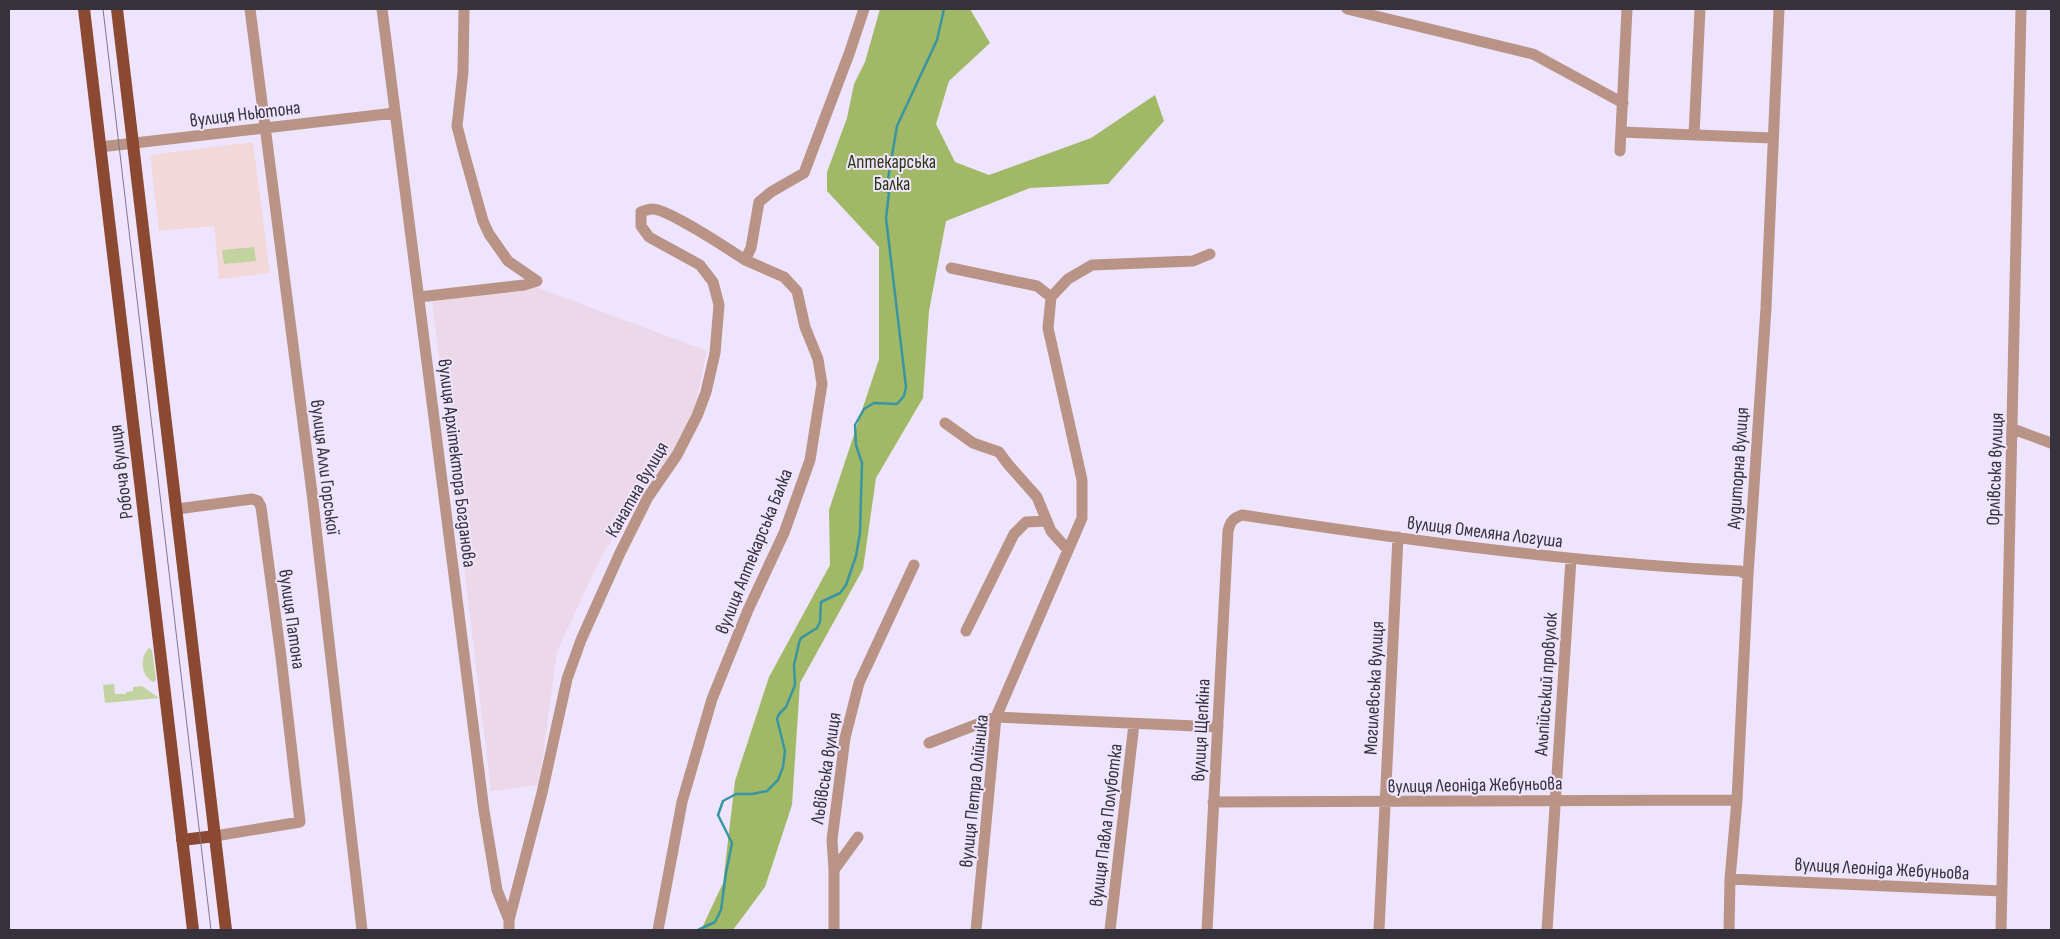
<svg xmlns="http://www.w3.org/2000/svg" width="2060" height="939" viewBox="0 0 2060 939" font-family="'Sofia Sans Condensed',sans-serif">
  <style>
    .education { fill: #f3d8da }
    .medical { fill: #ecd8e8 }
    .green { fill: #c2d39f }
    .forest { fill: #a1b966 }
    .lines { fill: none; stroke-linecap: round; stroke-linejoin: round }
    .stream { stroke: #3895a1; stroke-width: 2.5 }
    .minor { stroke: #b99385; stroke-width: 11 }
    .major { stroke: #8b4932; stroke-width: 12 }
    .tram { stroke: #7e7888; stroke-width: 1 }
    .labels { text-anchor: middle; stroke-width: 4; stroke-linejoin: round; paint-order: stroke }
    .street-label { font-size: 19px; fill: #36323c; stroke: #eee4fd }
    .park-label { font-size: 19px; fill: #2c3613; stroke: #eee4fd }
  </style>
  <rect width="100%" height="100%" fill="#eee4fd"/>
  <path class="education" d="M 253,142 L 270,273 L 219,279 L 214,226 L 159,231 L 150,155 Z"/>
  <path class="medical" d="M 536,287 L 707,351 L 694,411 L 678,446 L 647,485 L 602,555 L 557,651 L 539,785 L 491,791 L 432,300 Z"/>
  <path class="green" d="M 254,247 L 256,261 L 224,264 L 222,250 Z
    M 149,648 L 152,650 L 156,680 L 153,682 C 141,675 139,658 149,648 Z
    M 114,684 L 115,694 L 126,694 L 126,692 L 133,691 L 133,687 L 142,686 L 159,698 L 105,703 L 103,685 Z"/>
  <path class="forest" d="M 880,9 L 970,9 L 990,43 L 949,81 L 936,124 L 955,162 L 989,175 L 1091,138 L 1155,95 L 1164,121 L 1108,184 L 1030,188 L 946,221 L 929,311 L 923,398 L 876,478 L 863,569 L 800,683 L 792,805 L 765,887 L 733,930 L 701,930 L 723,883 L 735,781 L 769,677 L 830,565 L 829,510 L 879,359 L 879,247 L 827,191 L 827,172 L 847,118 L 854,84 L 865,62 Z"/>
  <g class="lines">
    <path class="stream" d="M 698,930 L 715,922 L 721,910 L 726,873 L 732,843 L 718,815 L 723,801 L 736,794 L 752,794 L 767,791 L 778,780 L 783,767 L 785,751 L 777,719 L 779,714 L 786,707 L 795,685 L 794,665 L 799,643 L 801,638 L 817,628 L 820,622 L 821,602 L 840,593 L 846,585 L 856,556 L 860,533 L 862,463 L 856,445 L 855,425 L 864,409 L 874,403 L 897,404 L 904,396 L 906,387 L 886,218 L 889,192 L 886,191 L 897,126 L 937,40 L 944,9"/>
    <path class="minor" d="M 250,9 L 312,493 L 362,930
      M 382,9 L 484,811 L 497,890 L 509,920
      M 464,9 L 463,72 L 457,126 L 463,149 L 483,221 L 489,234 L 508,261 L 537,281
      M 1347,9 L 1533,54 L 1623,103
      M 1621,132 L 1772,138
      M 1694,135 L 1700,9
      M 100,147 L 395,113
      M 1620,151 L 1627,9
      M 951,268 L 1037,286 L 1051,297
      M 419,297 L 524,285 L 537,281
      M 945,423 L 973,443 L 999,452 L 1007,463 L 1037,497 L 1051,531 L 1068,550
      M 2013,429 L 2051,443
      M 177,509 L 252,499 L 258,501 L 261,507 L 281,657 L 300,822 L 215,836
      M 966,631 L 1014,534 L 1026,522 L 1046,521
      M 929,743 L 996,717 L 1218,727
      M 1213,802 L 1737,800
      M 834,870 L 858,837
      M 1730,879 L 2001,891
      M 509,930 L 509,920 L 542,793 L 567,679 L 581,640 L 620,553 L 648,497 L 677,455 L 697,416 L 706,392 L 715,353 L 719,305 L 713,282 L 700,265 L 649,237 L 641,226 L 641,212 C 644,211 648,209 652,209 C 666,208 730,250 745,260
      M 658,930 L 682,802 L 712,699 L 748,610 L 784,533 L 810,460 L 822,384 L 818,359 L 805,327 L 797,291 L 784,277 L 745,260 L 751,248 L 759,202 L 771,192 L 804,173 L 849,54 L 864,9
      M 834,930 L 834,870 L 832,840 L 845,738 L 859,683 L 914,565
      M 976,930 L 996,717 L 1082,518 L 1082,480 L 1048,328 L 1051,297 L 1068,279 L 1092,265 L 1193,261 L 1210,254
      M 1110,930 L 1134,724
      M 1207,930 L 1228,531 C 1230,522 1233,518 1242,515 C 1407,540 1573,563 1740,571 L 1748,575
      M 1379,930 L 1398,537
      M 1547,930 L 1571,559
      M 1729,930 L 1730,879 L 1737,800 L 1748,575 L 1766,308 L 1779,9
      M 2001,930 L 2021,9"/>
    <path class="major" d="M 84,9 L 193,930
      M 117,9 L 226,930
      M 182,840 L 215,836"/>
    <path class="tram" d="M 103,9 L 211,930"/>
  </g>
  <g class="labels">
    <g class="street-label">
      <text transform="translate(245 113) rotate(-7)" y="7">вулиця Ньютона</text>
      <text transform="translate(458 463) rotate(83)" y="7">вулиця Архітектора Богданова</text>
      <text transform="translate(326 467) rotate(83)" y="7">вулиця Алли Горської</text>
      <text transform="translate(1737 468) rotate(-86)" y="7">Аудиторна вулиця</text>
      <text transform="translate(1994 469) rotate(-88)" y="7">Орлівська вулиця</text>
      <text transform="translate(120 472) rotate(-97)" y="7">Робоча вулиця</text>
      <text transform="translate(636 489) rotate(-60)" y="7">Канатна вулиця</text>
      <text transform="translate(1485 531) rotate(7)" y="7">вулиця Омеляна Логуша</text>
      <text transform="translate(753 551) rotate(-68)" y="7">вулиця Аптекарська Балка</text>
      <text transform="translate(293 619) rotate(82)" y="7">вулиця Патона</text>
      <text transform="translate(1545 684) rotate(-86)" y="7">Альпійський провулок</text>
      <text transform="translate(1373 688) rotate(-87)" y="7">Могилевська вулиця</text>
      <text transform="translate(1200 730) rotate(-87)" y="7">вулиця Щепкіна</text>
      <text transform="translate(825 768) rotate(-81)" y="7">Львівська вулиця</text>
      <text transform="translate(1475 784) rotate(-1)" y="7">вулиця Леоніда Жебуньова</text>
      <text transform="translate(973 791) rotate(-84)" y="7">вулиця Петра Олійника</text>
      <text transform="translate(1105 825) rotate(-83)" y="7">вулиця Павла Полуботка</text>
      <text transform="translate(1882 868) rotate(3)" y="7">вулиця Леоніда Жебуньова</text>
    </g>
    <g class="park-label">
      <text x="892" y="168">Аптекарська<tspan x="892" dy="22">Балка</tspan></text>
    </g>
  </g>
  <rect width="2060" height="939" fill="none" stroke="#36323c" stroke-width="20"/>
</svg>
